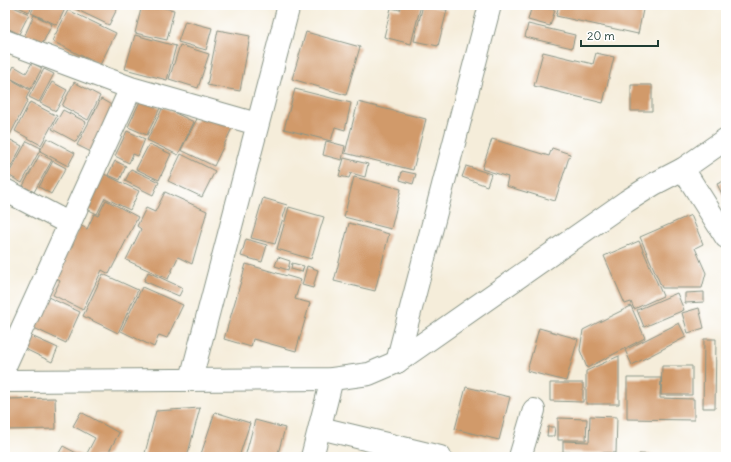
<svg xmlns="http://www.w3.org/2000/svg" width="731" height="462" viewBox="0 0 731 462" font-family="Delius,sans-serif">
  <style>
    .building { fill: #d19a6a }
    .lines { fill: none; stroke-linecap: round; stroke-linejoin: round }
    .minor-casing { stroke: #8a9587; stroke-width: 24 }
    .tertiary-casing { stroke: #8a9587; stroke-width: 24 }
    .minor { stroke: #fff; stroke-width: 22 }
    .tertiary { stroke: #fff; stroke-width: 22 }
  </style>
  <rect width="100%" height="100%" fill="#fff"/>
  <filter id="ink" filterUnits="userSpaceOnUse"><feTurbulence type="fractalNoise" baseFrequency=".025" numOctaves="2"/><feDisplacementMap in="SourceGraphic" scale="8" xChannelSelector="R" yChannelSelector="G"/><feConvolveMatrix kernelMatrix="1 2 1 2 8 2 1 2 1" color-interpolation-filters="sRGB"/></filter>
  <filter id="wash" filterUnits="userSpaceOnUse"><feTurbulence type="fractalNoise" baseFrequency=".012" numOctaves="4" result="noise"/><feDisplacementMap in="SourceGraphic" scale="16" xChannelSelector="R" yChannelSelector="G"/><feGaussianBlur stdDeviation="0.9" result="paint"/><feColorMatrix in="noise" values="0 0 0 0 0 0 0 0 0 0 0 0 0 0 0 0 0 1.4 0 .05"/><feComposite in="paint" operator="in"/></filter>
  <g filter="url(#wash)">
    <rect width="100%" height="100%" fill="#f5edda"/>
    <g id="blocks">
      <path class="building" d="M 5,5 L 9,5 L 29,14 L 19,34 L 5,27 Z
        M 14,5 L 33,5 L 29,12 Z
        M 35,5 L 67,5 L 57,25 L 31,13 Z
        M 67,5 L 119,5 L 109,25 Z
        M 142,5 L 152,5 L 174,10 L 167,40 L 135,33 Z
        M 402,5 L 421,5 L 411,44 L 384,37 L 391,8 L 400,10 Z
        M 423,5 L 447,10 L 438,46 L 414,41 Z
        M 532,5 L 555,10 L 550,26 L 528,20 Z
        M 559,5 L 644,5 L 638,34 L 556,16 Z
        M 68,10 L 116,33 L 100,65 L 52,41 Z
        M 34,15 L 52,24 L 41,47 L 23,39 Z
        M 185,21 L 212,28 L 206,50 L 178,42 Z
        M 528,24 L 575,35 L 572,48 L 525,37 Z
        M 218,30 L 250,36 L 240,91 L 207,85 Z
        M 306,32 L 360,47 L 346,95 L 292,79 Z
        M 135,35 L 176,46 L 167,80 L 125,69 Z
        M 180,45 L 209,54 L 198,88 L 169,79 Z
        M 543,52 L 593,64 L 596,53 L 614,57 L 603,103 L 534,86 Z
        M 32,63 L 42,68 L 31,89 L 8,77 L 14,66 L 26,73 Z
        M 44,69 L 54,74 L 39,102 L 29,97 Z
        M 5,76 L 30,90 L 26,99 L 28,100 L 10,135 L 5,132 Z
        M 52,82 L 67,90 L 56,111 L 40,103 Z
        M 74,82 L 100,96 L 88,120 L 62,106 Z
        M 631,85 L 652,85 L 652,111 L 631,111 Z
        M 295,89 L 351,103 L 345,130 L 335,127 L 331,141 L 284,129 Z
        M 101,99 L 115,107 L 91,152 L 77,145 Z
        M 141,99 L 160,108 L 147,135 L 128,127 Z
        M 30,102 L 57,116 L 41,145 L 15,131 Z
        M 358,102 L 426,119 L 413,170 L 345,153 Z
        M 163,107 L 194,122 L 178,155 L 147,140 Z
        M 63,110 L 86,122 L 76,142 L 52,129 Z
        M 201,111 L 233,126 L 214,166 L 181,150 Z
        M 127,131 L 145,139 L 138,156 L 133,154 L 129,163 L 115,156 Z
        M 5,137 L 22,146 L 7,174 L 5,173 Z
        M 47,138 L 75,153 L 68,166 L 40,151 Z
        M 492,139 L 549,156 L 552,148 L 570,154 L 555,201 L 506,186 L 508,177 L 482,169 Z
        M 27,141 L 41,148 L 22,183 L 8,175 Z
        M 326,141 L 345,146 L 342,160 L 323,155 Z
        M 149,144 L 171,154 L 159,180 L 136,169 Z
        M 40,154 L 52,160 L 34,192 L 23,186 Z
        M 181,154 L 215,171 L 202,197 L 168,181 Z
        M 344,158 L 368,164 L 365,177 L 351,173 L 349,178 L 339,176 Z
        M 53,161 L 66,168 L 51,194 L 39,187 Z
        M 115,161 L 126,166 L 120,180 L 108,175 Z
        M 466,166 L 491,174 L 487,186 L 462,177 Z
        M 131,169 L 159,182 L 153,195 L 125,181 Z
        M 402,171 L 416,174 L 413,184 L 400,180 Z
        M 104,174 L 139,191 L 130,210 L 105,198 L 97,214 L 87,209 Z
        M 354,177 L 401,189 L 391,229 L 344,217 Z
        M 726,180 L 726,202 L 717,184 Z
        M 165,192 L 207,211 L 192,264 L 178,257 L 168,279 L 126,260 L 141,229 L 137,226 L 146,208 L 155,212 Z
        M 263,198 L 287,205 L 275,244 L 251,238 Z
        M 106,200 L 138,217 L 109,274 L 102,270 L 83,310 L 53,295 L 60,281 L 54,277 L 80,225 L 87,229 L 94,214 L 98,216 Z
        M 289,207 L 324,217 L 311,259 L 277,249 Z
        M 691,215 L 703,244 L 695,248 L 706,273 L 702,288 L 662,288 L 640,237 Z
        M 349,223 L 389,234 L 375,291 L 334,281 Z
        M 246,239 L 267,245 L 262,262 L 241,256 Z
        M 639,241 L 663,296 L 634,309 L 631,302 L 625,304 L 604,256 Z
        M 278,257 L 290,261 L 288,270 L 275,266 Z
        M 292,263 L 304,266 L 302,272 L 291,269 Z
        M 246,264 L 301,280 L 295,299 L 310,303 L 296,351 L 253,339 L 251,347 L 224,339 Z
        M 307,266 L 318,270 L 313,288 L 302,285 Z
        M 148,272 L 183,288 L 179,296 L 144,281 Z
        M 103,274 L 138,290 L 118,333 L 83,316 Z
        M 142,287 L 183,305 L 167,338 L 159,335 L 154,347 L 121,331 Z
        M 704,292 L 704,302 L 685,303 L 685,293 Z
        M 677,293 L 684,310 L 644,327 L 637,310 Z
        M 48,297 L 80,312 L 66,343 L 34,328 Z
        M 631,306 L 645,338 L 587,368 L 580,350 L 583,330 Z
        M 699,308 L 704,328 L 688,333 L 682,313 Z
        M 679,323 L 686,337 L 632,365 L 625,350 Z
        M 539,328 L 578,339 L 566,381 L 527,371 Z
        M 29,335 L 58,348 L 52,362 L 23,348 Z
        M 704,339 L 716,339 L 715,408 L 703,408 Z
        M 619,356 L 619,404 L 586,404 L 586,371 Z
        M 662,366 L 692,366 L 692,395 L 661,395 Z
        M 627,378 L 661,378 L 660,398 L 694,399 L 694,420 L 627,419 Z
        M 550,383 L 583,383 L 583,402 L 550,401 Z
        M 466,387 L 510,397 L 499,440 L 455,429 Z
        M 55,398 L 56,429 L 5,430 L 5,399 Z
        M 200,408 L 187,457 L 144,457 L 156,411 Z
        M 81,412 L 119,433 L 106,457 L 85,457 L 95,438 L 73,426 Z
        M 215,412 L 250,423 L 239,457 L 200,457 Z
        M 590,416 L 617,417 L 616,453 L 563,452 L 563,441 L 589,442 Z
        M 558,418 L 587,419 L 586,440 L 558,440 Z
        M 255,420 L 285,428 L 277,457 L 245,457 Z
        M 548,427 L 555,427 L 554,436 L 547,436 Z
        M 63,446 L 84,457 L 65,457 L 59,453 Z
        M 639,454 L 679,456 L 679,457 L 639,457 Z
        M 558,455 L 579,455 L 579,457 L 558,457 Z
        M 581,455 L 606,456 L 606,457 L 581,457 Z"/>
    </g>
  </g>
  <g filter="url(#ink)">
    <use href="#blocks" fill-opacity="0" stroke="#8a9587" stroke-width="1"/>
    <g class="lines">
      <g class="minor-casing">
        <path id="minor" d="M 5,41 L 131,88 L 257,124
          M 683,169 L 726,237
          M 5,190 L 70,224
          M 397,362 L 490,5
          M 5,366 L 131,88
          M 191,379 L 289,5
          M 320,428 L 440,457
          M 312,457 L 332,379
          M 520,457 L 534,410"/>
      </g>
      <g class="tertiary-casing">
        <path id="tertiary" d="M 5,381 L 332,379 L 369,374 L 397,362 L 627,201 L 654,184 L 683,169 L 726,139"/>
      </g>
      <use href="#minor" class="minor"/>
      <use href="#tertiary" class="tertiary"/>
    </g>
  </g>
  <rect width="731" height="462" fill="none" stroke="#fff" stroke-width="20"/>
  <path d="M581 40v6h77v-6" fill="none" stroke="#1f3d34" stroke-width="2"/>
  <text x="587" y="40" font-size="12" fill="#1f3d34" stroke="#ffffff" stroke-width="3" paint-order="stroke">20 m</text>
</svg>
